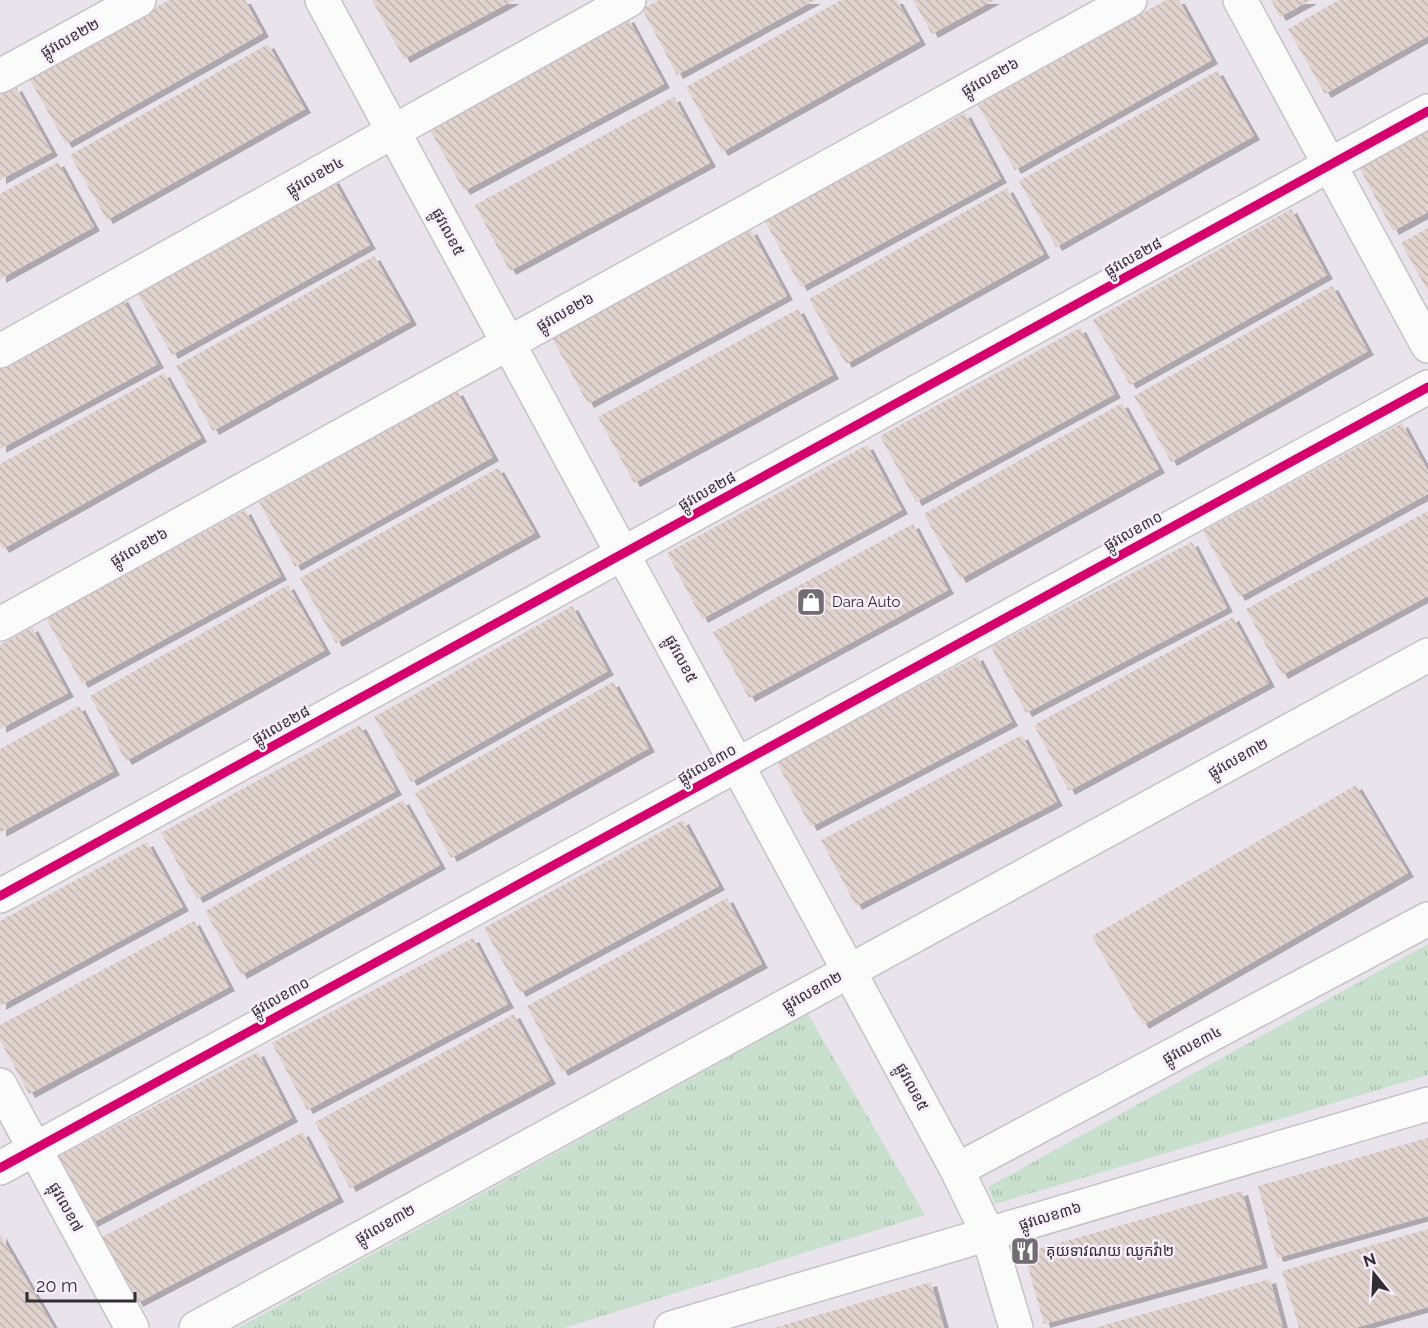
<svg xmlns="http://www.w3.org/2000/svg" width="1428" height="1328" viewBox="0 0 1428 1328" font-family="Raleway,'Noto Sans Khmer',sans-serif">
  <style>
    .park { fill: url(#park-tufts) }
    .building { fill: url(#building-back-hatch); filter: url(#shadow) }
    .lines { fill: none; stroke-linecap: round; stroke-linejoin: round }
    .minor-casing { stroke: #c6c2c7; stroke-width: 36 }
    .minor { stroke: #fcfbfc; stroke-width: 33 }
    .cycleway-casing { stroke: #f8eefb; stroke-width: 13 }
    .cycleway { stroke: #d6006c; stroke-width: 9 }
    .labels { text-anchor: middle; stroke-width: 5; stroke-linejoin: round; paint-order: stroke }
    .street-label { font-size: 15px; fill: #312d32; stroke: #f8eefb }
    .poi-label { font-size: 15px; fill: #312d32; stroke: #f8eefb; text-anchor: start }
  </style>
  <defs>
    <pattern id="park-tufts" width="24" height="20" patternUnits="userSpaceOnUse" patternTransform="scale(1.5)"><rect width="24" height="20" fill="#c9e0ce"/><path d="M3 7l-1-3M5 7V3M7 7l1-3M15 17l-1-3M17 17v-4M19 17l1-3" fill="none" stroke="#adc0b1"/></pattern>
    <pattern id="building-back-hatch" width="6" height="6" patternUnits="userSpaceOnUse" patternTransform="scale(1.5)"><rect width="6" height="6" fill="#e1d3ce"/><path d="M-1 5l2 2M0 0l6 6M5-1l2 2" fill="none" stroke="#c2b5b1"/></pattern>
    <filter id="shadow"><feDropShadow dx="6" dy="4" stdDeviation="0" flood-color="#0004"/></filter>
  </defs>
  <rect width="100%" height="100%" fill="#e9e4eb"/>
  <path class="park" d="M 1428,944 L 1428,1075 L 995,1204 L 988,1187 Z
    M 808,1014 L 925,1215 L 564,1328 L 238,1328 Z"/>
  <path class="building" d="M 169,0 L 245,0 L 263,33 L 66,144 L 29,78 Z
    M 372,0 L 514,0 L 404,59 Z
    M 659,0 L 815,0 L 677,75 L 642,9 Z
    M 841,0 L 897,0 L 920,41 L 722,152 L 686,87 Z
    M 913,0 L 994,0 L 932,34 Z
    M 1166,0 L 1179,0 L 1212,60 L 1015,170 L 978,105 Z
    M 1271,0 L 1311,0 L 1280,17 Z
    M 1339,0 L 1428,0 L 1428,36 L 1325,94 L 1288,29 Z
    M 628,18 L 664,84 L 464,191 L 428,126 Z
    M 268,44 L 305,109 L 107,220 L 70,155 Z
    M 1217,71 L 1254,136 L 1056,247 L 1019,181 Z
    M 16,87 L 52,152 L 0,180 L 0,95 Z
    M 674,97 L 710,163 L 510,271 L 475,205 Z
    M 965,113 L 1001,179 L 801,287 L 765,221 Z
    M 1428,127 L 1428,212 L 1393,231 L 1358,165 Z
    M 58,162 L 94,227 L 0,279 L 0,194 Z
    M 333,179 L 370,245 L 172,355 L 135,289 Z
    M 1007,188 L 1044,254 L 846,364 L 809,299 Z
    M 1291,209 L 1327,275 L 1130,385 L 1093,320 Z
    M 1428,228 L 1428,291 L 1401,243 Z
    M 751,230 L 787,296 L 588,404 L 552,338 Z
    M 374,256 L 411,321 L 213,431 L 176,366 Z
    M 1332,286 L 1368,351 L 1171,462 L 1134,396 Z
    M 122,298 L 158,364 L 0,449 L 0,364 Z
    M 798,309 L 833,375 L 634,483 L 598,417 Z
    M 1080,328 L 1115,394 L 916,502 L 880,436 Z
    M 164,373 L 201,438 L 3,549 L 0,544 L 0,464 Z
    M 457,391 L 493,457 L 295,567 L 259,502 Z
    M 1122,403 L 1159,469 L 960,579 L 924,514 Z
    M 1402,423 L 1428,471 L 1428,494 L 1239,597 L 1203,531 Z
    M 867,445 L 902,510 L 702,619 L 667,553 Z
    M 498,468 L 535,533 L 336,643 L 300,578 Z
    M 245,510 L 281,576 L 82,684 L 46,618 Z
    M 1428,511 L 1428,596 L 1282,675 L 1246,609 Z
    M 913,524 L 948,590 L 749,698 L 713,632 Z
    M 1192,542 L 1227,608 L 1026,713 L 991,647 Z
    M 288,585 L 325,650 L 126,761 L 90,696 Z
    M 572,606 L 608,671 L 411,782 L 374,717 Z
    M 1233,617 L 1269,683 L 1069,791 L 1034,725 Z
    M 32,627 L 68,693 L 0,729 L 0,645 Z
    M 977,656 L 1012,722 L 811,827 L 776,761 Z
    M 613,682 L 649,748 L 451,858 L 415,793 Z
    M 79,706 L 114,771 L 0,833 L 0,749 Z
    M 360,725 L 396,791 L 197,899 L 161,833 Z
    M 1022,735 L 1057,802 L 856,906 L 821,840 Z
    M 1356,785 L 1408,873 L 1143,1025 L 1092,936 Z
    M 403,800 L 440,865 L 241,975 L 205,911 Z
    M 683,820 L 719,886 L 520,993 L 484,928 Z
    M 147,842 L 183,907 L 0,1006 L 0,921 Z
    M 727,898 L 762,964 L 562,1072 L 527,1006 Z
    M 194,921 L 229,987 L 29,1094 L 0,1040 L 0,1025 Z
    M 473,938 L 508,1004 L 307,1110 L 272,1043 Z
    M 514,1014 L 550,1080 L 350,1188 L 315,1122 Z
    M 258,1052 L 292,1118 L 92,1223 L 57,1157 Z
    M 303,1132 L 338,1198 L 137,1303 L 102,1237 Z
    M 1428,1138 L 1428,1216 L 1277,1258 L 1258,1186 Z
    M 1242,1191 L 1262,1264 L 1044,1324 L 1024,1253 Z
    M 1428,1229 L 1428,1307 L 1355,1328 L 1299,1328 L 1282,1271 Z
    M 0,1234 L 54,1328 L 0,1328 Z
    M 1270,1279 L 1283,1328 L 1097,1328 L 1097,1327 Z
    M 931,1282 L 944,1328 L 777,1328 L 777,1327 Z"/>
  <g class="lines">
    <g class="minor-casing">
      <path id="minor" d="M 322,0 L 957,1170 L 988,1234 L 1016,1328
        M 1240,0 L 1428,346
        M 0,76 L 139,0
        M 0,351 L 629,0
        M 0,624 L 1130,0
        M 0,896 L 1428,111
        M 0,1085 L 132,1328
        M 0,1168 L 1428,387
        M 957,1170 L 1428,919
        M 196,1328 L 1428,655
        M 671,1328 L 1428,1104"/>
    </g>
    <use href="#minor" class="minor"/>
    <g class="cycleway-casing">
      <path id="cycleway" d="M 0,896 L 1428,111
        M 0,1168 L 1428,387"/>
    </g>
    <use href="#cycleway" class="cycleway"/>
  </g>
  <defs>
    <g id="shop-square" transform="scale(1.5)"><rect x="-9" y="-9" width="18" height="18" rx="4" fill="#716d73" stroke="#f8eefb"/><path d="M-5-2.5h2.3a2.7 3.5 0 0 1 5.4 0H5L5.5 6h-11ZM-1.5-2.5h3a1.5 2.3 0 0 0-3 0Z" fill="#fff"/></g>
    <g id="restaurant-square" transform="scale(1.5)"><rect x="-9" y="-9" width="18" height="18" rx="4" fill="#716d73" stroke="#f8eefb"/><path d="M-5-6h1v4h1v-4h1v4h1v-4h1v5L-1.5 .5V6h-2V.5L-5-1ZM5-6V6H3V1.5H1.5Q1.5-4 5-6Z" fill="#fff"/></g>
  </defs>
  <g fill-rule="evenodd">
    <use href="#shop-square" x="811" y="602"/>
    <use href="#restaurant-square" x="1025" y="1251"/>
  </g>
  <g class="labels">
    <g class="street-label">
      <text transform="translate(70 38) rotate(-29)" y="5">ផ្លូវលេខ២២</text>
      <text transform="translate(990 77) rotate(-29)" y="5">ផ្លូវលេខ២៦</text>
      <text transform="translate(315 176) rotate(-29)" y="5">ផ្លូវលេខ២៤</text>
      <text transform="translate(448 232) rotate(62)" y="5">ផ្លូវលេខ៥</text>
      <text transform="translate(1133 257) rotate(-29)" y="5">ផ្លូវលេខ២៨</text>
      <text transform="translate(565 312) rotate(-29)" y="5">ផ្លូវលេខ២៦</text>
      <text transform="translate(707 491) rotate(-29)" y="5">ផ្លូវលេខ២៨</text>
      <text transform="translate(1133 531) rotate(-29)" y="5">ផ្លូវលេខ៣០</text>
      <text transform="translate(139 547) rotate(-29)" y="5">ផ្លូវលេខ២៦</text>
      <text transform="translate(681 659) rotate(62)" y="5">ផ្លូវលេខ៥</text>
      <text transform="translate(281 725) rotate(-29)" y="5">ផ្លូវលេខ២៨</text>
      <text transform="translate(1238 758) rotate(-29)" y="5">ផ្លូវលេខ៣២</text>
      <text transform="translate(707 764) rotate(-29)" y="5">ផ្លូវលេខ៣០</text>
      <text transform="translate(812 991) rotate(-29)" y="5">ផ្លូវលេខ៣២</text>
      <text transform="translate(280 997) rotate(-29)" y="5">ផ្លូវលេខ៣០</text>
      <text transform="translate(1192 1045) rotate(-28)" y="5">ផ្លូវលេខ៣៤</text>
      <text transform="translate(912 1087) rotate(62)" y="5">ផ្លូវលេខ៥</text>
      <text transform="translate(66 1207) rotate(61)" y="5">ផ្លុវលេខ៧</text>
      <text transform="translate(1050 1216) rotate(-17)" y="5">ផ្លូវលេខ៣៦</text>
      <text transform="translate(385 1224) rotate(-29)" y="5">ផ្លូវលេខ៣២</text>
    </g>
    <g class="poi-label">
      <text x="832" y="607">Dara Auto</text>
      <text x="1046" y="1256">គុយទាវណយ ឈូកវ៉ា២</text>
    </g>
  </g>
  <g transform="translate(1374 1274) rotate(342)" stroke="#f8eefb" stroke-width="4.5" paint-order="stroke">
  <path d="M0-4.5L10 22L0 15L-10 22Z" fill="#312d32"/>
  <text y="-9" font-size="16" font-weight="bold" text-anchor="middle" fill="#312d32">N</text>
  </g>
  <path d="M27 1292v9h108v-9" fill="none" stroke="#312d32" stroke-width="3"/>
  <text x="36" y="1292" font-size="18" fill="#312d32" stroke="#f8eefb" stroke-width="4.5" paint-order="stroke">20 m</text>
</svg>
